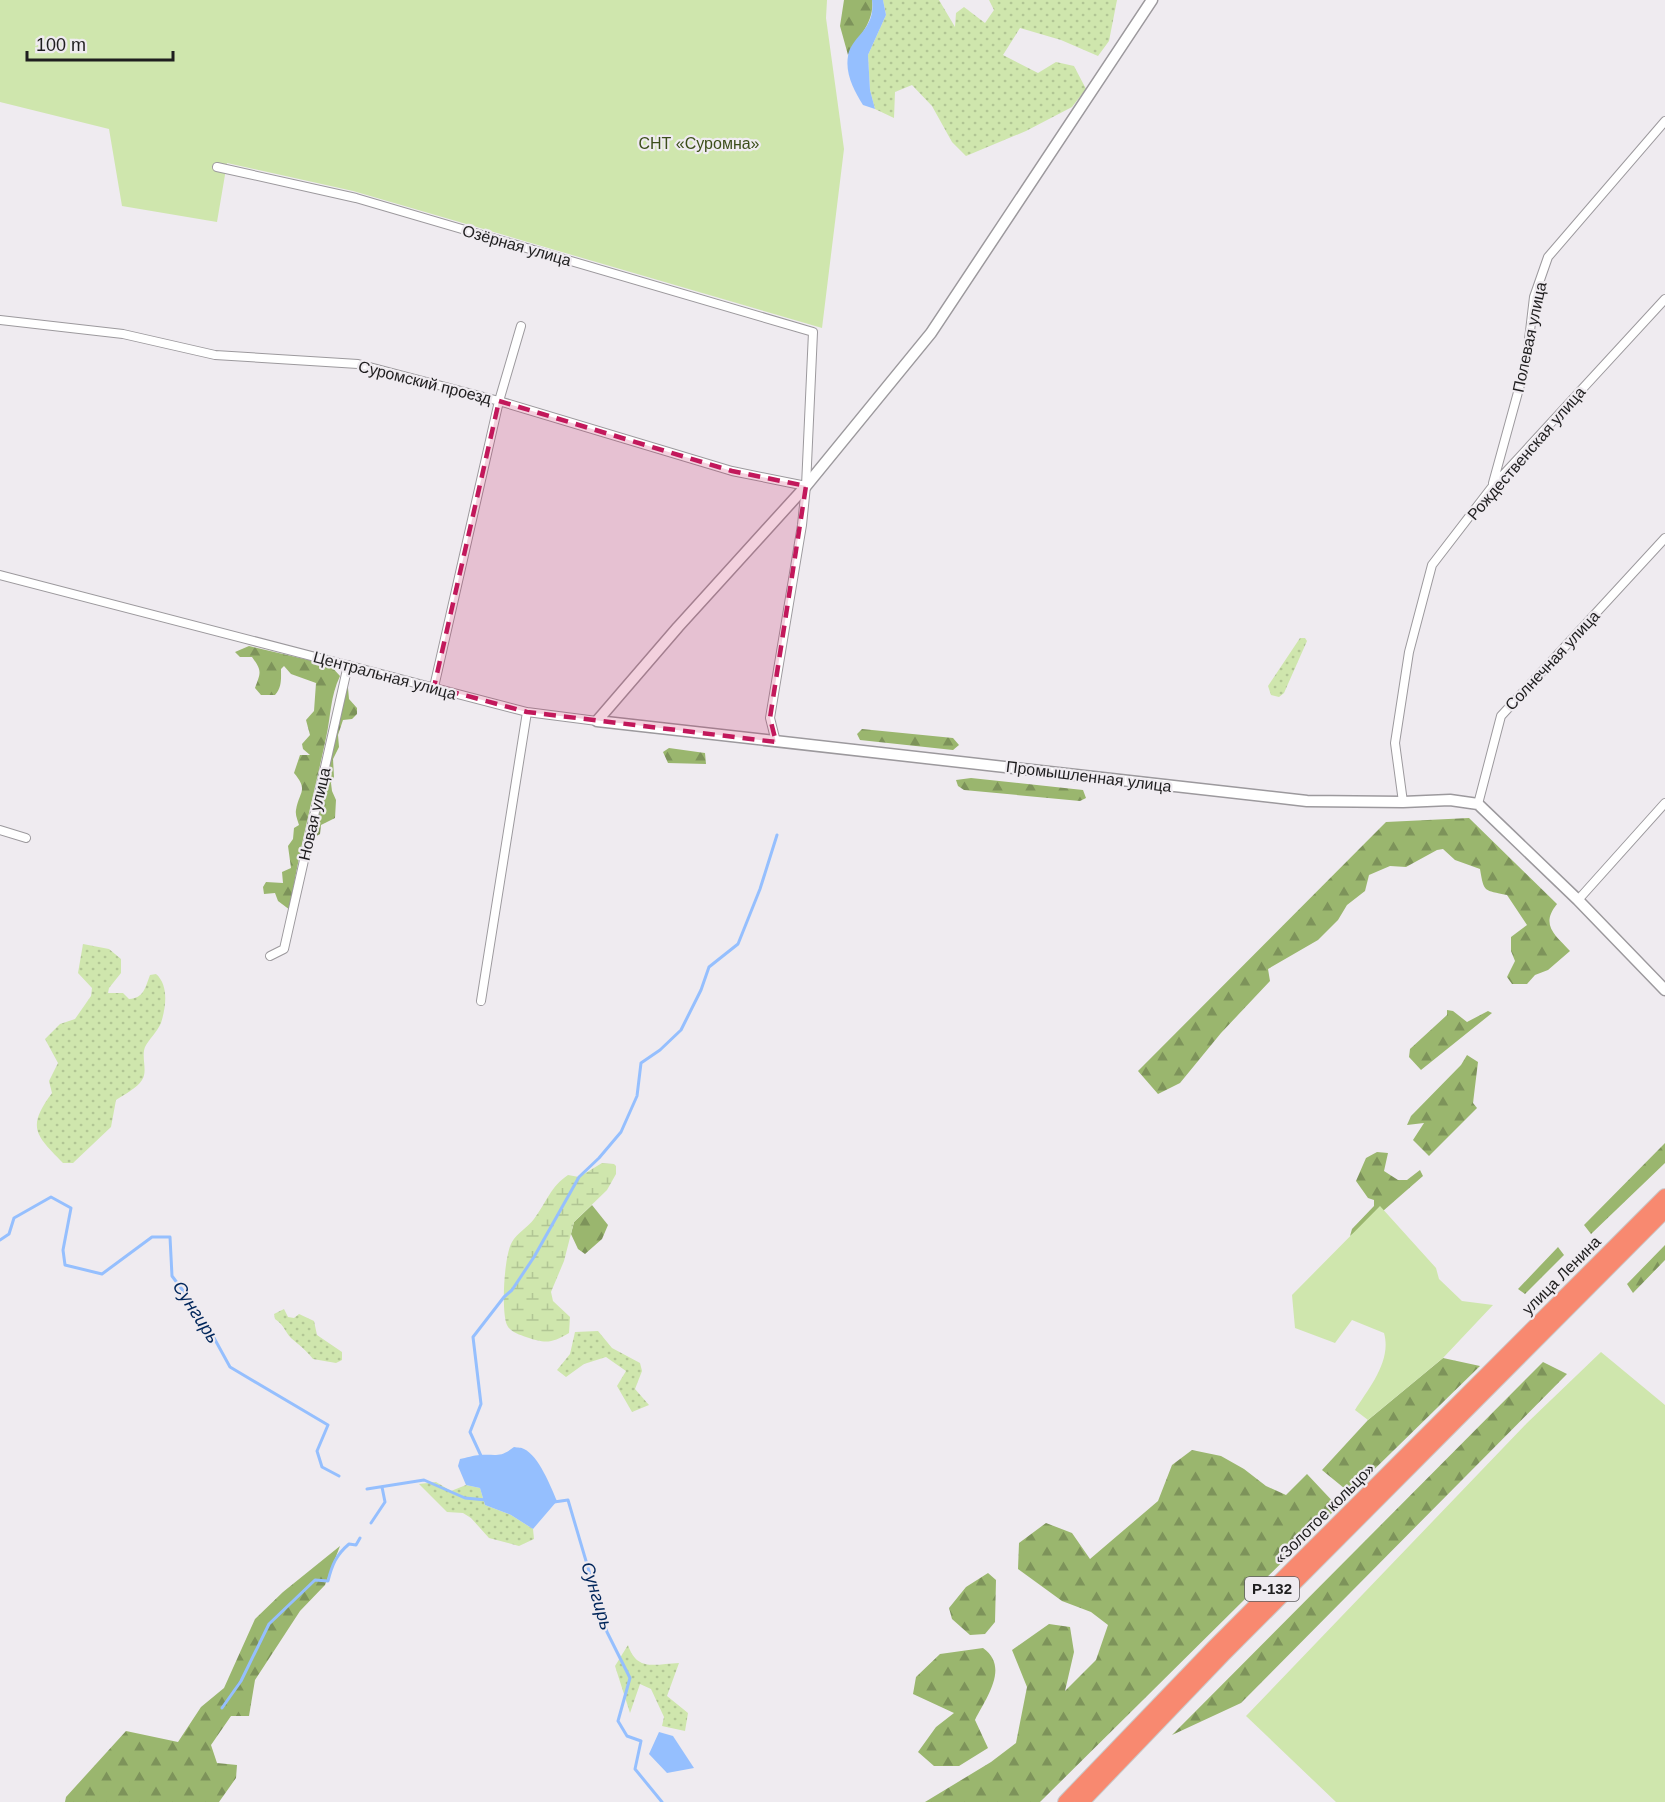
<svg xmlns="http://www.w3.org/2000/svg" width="1665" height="1802" viewBox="0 0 1665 1802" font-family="Helvetica,sans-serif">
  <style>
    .grass { fill: url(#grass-dots) }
    .forest { fill: url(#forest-firs) }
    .wetland { fill: url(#wetland-marsh) }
    .garden { fill: #cfe6ad }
    .water { fill: #95bffe }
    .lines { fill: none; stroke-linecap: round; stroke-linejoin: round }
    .stream { stroke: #95bffe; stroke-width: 3 }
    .street-casing { stroke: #9c999d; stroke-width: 10 }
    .secondary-casing { stroke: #9c999d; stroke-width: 13 }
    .highway-casing { stroke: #c9c9c9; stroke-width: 16 }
    .street { stroke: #fff; stroke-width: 8 }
    .secondary { stroke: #fff; stroke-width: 10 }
    .highway { stroke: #f88970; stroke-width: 14 }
    .marked { fill: #c2185b; fill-opacity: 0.2; stroke: #c2185b; stroke-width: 4.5; stroke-dasharray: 12 8; stroke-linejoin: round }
    .labels { text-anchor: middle; stroke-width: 4.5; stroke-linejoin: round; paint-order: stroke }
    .shield { fill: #efebf0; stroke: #5d5c5e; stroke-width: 1.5 }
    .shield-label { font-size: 15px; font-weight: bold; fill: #1f1e1f }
    .park-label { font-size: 16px; fill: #3c4e1b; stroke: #efebf0 }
    .street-label { font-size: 16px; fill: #1f1e1f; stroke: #efebf0 }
    .water-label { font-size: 18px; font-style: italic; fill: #00265b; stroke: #efebf0 }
  </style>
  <defs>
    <pattern id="grass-dots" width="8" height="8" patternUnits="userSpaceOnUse" patternTransform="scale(1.5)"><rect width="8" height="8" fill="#cfe6ad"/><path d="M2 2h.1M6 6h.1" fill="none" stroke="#b1c594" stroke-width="1.8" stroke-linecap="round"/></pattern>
    <pattern id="forest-firs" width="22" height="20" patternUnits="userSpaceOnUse" patternTransform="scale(1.5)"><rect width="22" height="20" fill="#9ab66e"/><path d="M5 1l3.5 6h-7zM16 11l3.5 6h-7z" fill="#7d935a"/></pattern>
    <pattern id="wetland-marsh" width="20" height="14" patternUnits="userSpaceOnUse" patternTransform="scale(1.5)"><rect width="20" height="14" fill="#cfe6ad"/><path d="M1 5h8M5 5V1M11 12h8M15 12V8" fill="none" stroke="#b1c594"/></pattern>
  </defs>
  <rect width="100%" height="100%" fill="#efebf0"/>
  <path class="grass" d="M 883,0 L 939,0 L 955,27 L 956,13 L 964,7 L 985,23 L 994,10 L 989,0 L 1117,0 L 1109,41 L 1098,56 L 1061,40 L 1020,28 L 1003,55 L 1038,73 L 1056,62 L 1074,66 L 1086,89 L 1072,107 L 1026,131 L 966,156 L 952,142 L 932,106 L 912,85 L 895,92 L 894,118 L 875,109 L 870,90 L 868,55 L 886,15 Z
    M 1300,638 L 1305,638 L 1307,641 L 1284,693 L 1279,697 L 1271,695 L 1268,686 Z
    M 83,944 L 109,949 L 121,959 L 121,973 L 109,988 L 108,993 L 123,993 L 129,999 C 144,998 145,988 150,975 L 156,974 C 169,985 166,1007 161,1023 C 157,1032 149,1039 145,1047 C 141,1058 148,1071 142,1080 C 137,1088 125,1094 116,1100 L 111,1127 L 73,1163 L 63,1163 C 36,1135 26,1128 52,1093 L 49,1081 L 58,1063 L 45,1039 L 60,1024 L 75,1019 L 91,996 L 92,988 L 78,973 Z
    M 284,1309 L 288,1317 L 294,1318 L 299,1314 L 314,1321 L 317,1335 L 342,1352 L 342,1360 L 336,1363 L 313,1359 C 306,1350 299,1345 291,1338 C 285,1332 285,1326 275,1319 L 274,1314 Z
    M 598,1331 L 612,1348 L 640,1363 L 642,1371 L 635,1389 L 649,1405 L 632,1412 L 617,1386 L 626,1371 L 606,1357 L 584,1364 L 566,1377 L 557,1370 L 570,1354 L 575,1332 Z
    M 436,1482 L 451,1491 L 466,1485 L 480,1488 L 485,1505 L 511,1515 L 533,1529 L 534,1539 L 519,1546 L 489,1538 L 471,1518 L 463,1513 L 447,1512 L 419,1484 Z
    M 628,1645 C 637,1672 655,1664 679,1663 L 667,1696 L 688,1713 L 685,1731 L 662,1726 L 664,1717 L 651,1689 L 640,1684 L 630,1713 L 615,1666 Z"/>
  <path class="forest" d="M 844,0 L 872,0 C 875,22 858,37 848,55 L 840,26 Z
    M 249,646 L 330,665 L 340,676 C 330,697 331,716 326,738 C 314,795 298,852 290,910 L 278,901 L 275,893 L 264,894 L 263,887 L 266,882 L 283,883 L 282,872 L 291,868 L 288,846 L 293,839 L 294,828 L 299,825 C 298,821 295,815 296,810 C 299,791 309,791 294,773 L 300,755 L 310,755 L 303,749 L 302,744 L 310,735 L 306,720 L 314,711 L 316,683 L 291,674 L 284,666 L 281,669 C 281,679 282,687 275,695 L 261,695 L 255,688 C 261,672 262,671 252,657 L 240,657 L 235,652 Z
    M 345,686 L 348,688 L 349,699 L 357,708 L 357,714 L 352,719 L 343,720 L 338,735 L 339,747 L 333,759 L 334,777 L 331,783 L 332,791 L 336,800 L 335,818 L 321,825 L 320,834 L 315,837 L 313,835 Z
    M 862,729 L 953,738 L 959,745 L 953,750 L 860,740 L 857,734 Z
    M 669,748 L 705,753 L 706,764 L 668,763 L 663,752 Z
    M 971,778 L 1083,790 L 1086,798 L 1080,801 L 964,790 L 958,786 L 956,780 Z
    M 1469,818 L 1557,904 C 1540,925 1555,935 1570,951 L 1548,970 L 1535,975 L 1527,984 L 1512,984 L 1507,977 L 1515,961 L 1511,951 L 1511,937 L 1527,925 L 1507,895 C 1484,890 1484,893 1480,869 L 1455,860 L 1443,849 L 1437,850 L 1406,867 L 1390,866 L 1369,875 L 1365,891 L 1347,905 L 1338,920 L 1318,940 L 1268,969 L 1270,981 L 1221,1033 L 1180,1083 L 1158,1094 L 1138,1071 L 1386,822 Z
    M 1447,1010 L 1453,1011 L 1467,1022 L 1488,1011 L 1492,1013 L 1421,1070 L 1409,1057 L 1410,1049 L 1447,1015 Z
    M 1467,1055 L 1478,1062 L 1473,1103 L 1477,1108 L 1429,1156 L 1413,1140 L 1424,1123 L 1407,1125 L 1411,1116 L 1461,1065 Z
    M 1665,1143 L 1665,1163 L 1591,1234 L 1584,1225 Z
    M 1377,1152 L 1388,1153 L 1384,1171 L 1398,1180 L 1407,1180 L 1420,1170 L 1423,1176 L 1383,1211 L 1350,1236 L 1352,1229 L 1374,1206 L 1374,1200 L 1368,1198 L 1356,1181 L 1366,1158 Z
    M 592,1205 L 608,1225 L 602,1239 L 585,1254 L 578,1249 L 571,1234 L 574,1222 Z
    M 1665,1245 L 1665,1260 L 1633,1293 L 1627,1284 Z
    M 1558,1247 L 1564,1255 L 1525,1294 L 1518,1289 Z
    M 1443,1358 L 1480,1366 L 1350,1493 L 1322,1470 L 1368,1420 Z
    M 1543,1362 L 1567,1374 L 1241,1703 L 1172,1735 Z
    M 1192,1450 L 1221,1456 L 1244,1469 L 1266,1486 L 1286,1495 L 1307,1474 L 1338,1507 L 1040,1802 L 925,1802 L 991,1762 L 1016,1743 L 1027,1687 L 1012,1650 L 1049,1624 L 1070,1627 L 1074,1652 L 1065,1691 L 1096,1660 L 1108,1625 L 1091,1612 L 1062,1601 L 1018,1569 L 1019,1543 L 1046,1523 L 1072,1533 L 1090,1559 L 1158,1501 L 1172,1465 Z
    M 340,1546 L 325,1585 L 300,1611 L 255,1680 L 249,1716 L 231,1716 L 211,1745 L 217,1763 L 237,1765 L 236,1778 L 219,1802 L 65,1802 L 66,1797 L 126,1731 L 178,1742 L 201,1707 L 224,1688 L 255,1619 L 283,1592 Z
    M 988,1573 L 996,1580 L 995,1622 L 985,1634 L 970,1635 L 952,1619 L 949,1608 L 966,1587 Z
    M 983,1648 C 1010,1667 986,1698 975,1720 L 988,1748 L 959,1766 L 934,1766 L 918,1752 L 936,1727 L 954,1713 L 913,1694 L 916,1677 L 940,1654 Z"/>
  <path class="wetland" d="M 602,1163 L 614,1164 L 616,1166 L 616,1174 L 607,1190 L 574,1222 L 564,1261 L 551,1292 L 553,1301 L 570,1317 L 569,1333 C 552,1343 546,1344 526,1337 C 520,1335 510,1332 507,1325 C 501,1312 504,1255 512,1242 C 517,1233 528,1227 534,1219 C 546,1203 551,1186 568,1175 L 579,1177 Z"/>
  <path class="garden" d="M 0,0 L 827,0 L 826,18 L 844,149 L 822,328 L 353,191 L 227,163 L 217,222 L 122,206 L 109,129 L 0,102 Z
    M 1380,1206 L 1436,1268 L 1439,1279 L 1462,1301 L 1493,1305 L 1443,1358 L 1368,1420 L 1355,1410 C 1369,1388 1392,1361 1384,1333 L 1352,1320 L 1335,1343 L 1295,1328 L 1292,1295 Z
    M 1601,1352 L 1665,1405 L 1665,1802 L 1336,1802 L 1246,1716 L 1527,1423 Z"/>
  <path class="water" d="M 872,0 L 883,0 L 886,15 L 868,55 L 870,90 L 875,109 L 863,105 C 854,90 845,74 848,56 C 851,36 876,30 872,0 Z
    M 514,1447 C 518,1448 521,1447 524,1449 C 539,1456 551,1487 557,1501 L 533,1529 L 511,1515 L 485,1505 L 480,1488 L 466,1485 L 458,1466 L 460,1459 C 466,1458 474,1455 480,1455 C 497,1454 500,1458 514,1447 Z
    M 659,1732 L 673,1736 L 694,1768 L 667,1773 L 649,1754 Z"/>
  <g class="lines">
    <path class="stream" d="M 0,1240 L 9,1234 L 14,1218 L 51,1197 L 71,1208 L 63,1250 L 65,1265 L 102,1274 L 152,1237 L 170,1237 L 172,1276 L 202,1316 L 230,1367 L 328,1425 L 317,1451 L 322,1467 L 339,1476
      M 482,1458 L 470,1432 L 481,1404 L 473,1337 L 504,1297 L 512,1290 L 534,1257 L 579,1177 L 599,1158 L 621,1132 L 637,1096 L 641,1063 L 660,1050 L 681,1030 L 701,990 L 709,967 L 738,944 L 760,889 L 777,835
      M 367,1489 L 424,1480 L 465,1498 L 486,1500
      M 554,1502 L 568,1500 L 607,1632 L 630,1678 L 618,1721 L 627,1736 L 641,1741 L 635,1769 L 662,1802
      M 371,1523 L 385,1502 L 382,1487
      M 222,1708 L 241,1681 L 269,1624 L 315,1580 L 328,1581 C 332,1565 336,1555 349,1544 L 356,1545 L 360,1538"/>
    <g class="street-casing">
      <path id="street" d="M 217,167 L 356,198 L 813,332 L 806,486 L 802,525 L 770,718 L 776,742
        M 0,320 L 123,334 L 215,355 L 358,364 L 499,401 L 732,471 L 806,486
        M 1493,483 L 1523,374 L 1528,348 L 1534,297 L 1548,257 L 1665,121
        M 0,575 L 527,712 L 597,721
        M 434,687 L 499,401 L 521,326
        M 1403,802 L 1395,743 L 1409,652 L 1432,565 L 1492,487 L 1665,299
        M 1478,804 L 1501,716 L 1665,538
        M 0,830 L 26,838
        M 1578,900 L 1665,803
        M 270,956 L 284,949 L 348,665
        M 481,1001 L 527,712"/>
    </g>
    <g class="secondary-casing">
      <path id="secondary" d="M 597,721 L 1307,801 L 1403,802 L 1450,800 L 1478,804 L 1578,900 L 1665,990
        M 597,721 L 678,627 L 806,486 L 931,333 L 1152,0"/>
    </g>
    <g class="highway-casing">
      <path id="highway" d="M 1065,1802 L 1214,1647 L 1665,1196
        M 1082,1802 L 1224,1654 L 1665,1211"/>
    </g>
    <use href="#street" class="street"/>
    <use href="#secondary" class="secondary"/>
    <use href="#highway" class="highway"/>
  </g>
  <path class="marked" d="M 499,401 L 732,471 L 806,486 L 770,718 L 776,742 L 527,712 L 434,687 Z"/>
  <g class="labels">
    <rect class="shield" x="1245" y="1577" width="54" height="24" rx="4.5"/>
    <g class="shield-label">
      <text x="1272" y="1594">Р-132</text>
    </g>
    <g class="park-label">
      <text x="699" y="149">СНТ «Суромна»</text>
    </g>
    <g class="street-label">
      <text transform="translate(517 245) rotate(16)" y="6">Озёрная улица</text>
      <text transform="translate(1529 337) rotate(-78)" y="6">Полевая улица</text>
      <text transform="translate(425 382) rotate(14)" y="6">Суромский проезд</text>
      <text transform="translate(1526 453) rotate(-49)" y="6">Рождественская улица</text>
      <text transform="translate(1552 660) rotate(-47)" y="6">Солнечная улица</text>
      <text transform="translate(385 675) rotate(15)" y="6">Центральная улица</text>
      <text transform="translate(1089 776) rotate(7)" y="6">Промышленная улица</text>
      <text transform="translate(314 814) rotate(-77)" y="6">Новая улица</text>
      <text transform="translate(1561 1275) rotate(-45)" y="6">улица Ленина</text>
      <text transform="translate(1324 1513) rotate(-45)" y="6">«Золотое кольцо»</text>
    </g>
    <g class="water-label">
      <text transform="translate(196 1312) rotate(57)" y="6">Сунгирь</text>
      <text transform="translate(597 1596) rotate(73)" y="6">Сунгирь</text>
    </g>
  </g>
  <path d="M27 51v9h146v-9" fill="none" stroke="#1f1e1f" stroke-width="3"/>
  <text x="36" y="51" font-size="18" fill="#1f1e1f" stroke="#efebf0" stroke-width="4.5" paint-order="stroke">100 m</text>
</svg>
